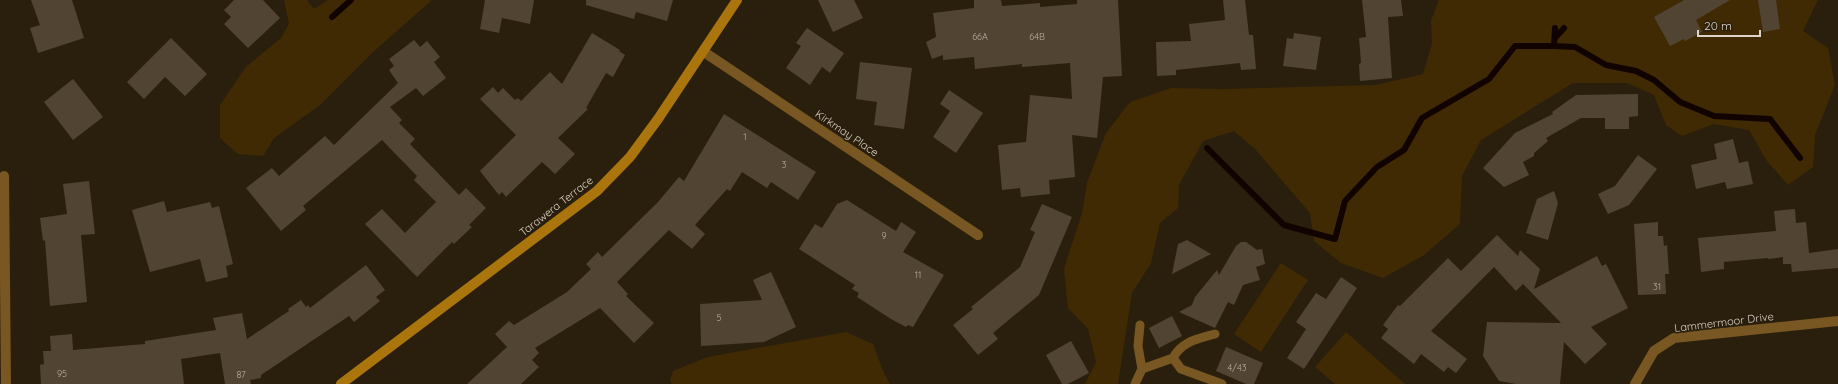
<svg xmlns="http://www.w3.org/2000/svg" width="1838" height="384" viewBox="0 0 1838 384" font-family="Quicksand,sans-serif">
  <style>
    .green { fill: #402a04 }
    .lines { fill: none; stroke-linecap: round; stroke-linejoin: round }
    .stream { stroke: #110400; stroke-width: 6 }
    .building { fill: #514432 }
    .lane { stroke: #785722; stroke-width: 9 }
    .street { stroke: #785722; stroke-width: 10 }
    .secondary { stroke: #aa750d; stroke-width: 10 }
    .labels { text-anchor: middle; stroke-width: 3.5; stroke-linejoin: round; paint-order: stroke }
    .number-label { font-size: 9px; fill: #b9b0a4 }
    .street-label { font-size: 11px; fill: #dcd4ca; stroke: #2a1f0d }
  </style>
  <rect width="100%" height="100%" fill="#2a1f0d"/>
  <path class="green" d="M 284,0 L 307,0 L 314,9 L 328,0 L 432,0 L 372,53 L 320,105 L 274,138 L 263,156 L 238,154 L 220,138 L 220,105 L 246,67 L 281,38 L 289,24 Z
    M 1439,0 L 1818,0 L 1803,31 L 1828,48 L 1835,85 L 1815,135 L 1813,167 L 1788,185 L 1767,161 L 1749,130 L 1714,124 L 1682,136 L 1666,125 L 1654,95 L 1627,83 L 1573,83 L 1481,140 L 1462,176 L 1460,224 L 1424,255 L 1383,278 L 1341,263 L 1314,241 L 1310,213 L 1255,149 L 1234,131 L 1203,141 L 1179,185 L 1178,208 L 1160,223 L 1151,263 L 1132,293 L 1118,384 L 1085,384 L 1096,362 L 1088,329 L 1068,308 L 1064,269 L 1082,213 L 1087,183 L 1106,133 L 1130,102 L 1171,88 L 1222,89 L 1376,85 L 1423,74 L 1432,44 L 1431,21 Z
    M 1281,263 L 1308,280 L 1261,352 L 1234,334 Z
    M 846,332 L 873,344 L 883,371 L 890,384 L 672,384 L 670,380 L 673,371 L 708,357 Z
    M 1346,332 L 1405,384 L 1335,384 L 1315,367 Z"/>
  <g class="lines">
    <path class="stream" d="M 332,17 L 351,0
      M 1555,38 L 1564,28
      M 1554,46 L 1575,47 L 1606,65 L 1636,71 L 1654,80 L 1680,102 L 1714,116 L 1770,119 L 1800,158
      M 1207,148 L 1284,225 L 1335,239 L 1345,201 L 1377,167 L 1404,150 L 1422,118 L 1489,79 L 1515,46 L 1554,46 L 1555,28"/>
  </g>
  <path class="building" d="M 31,0 L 72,0 L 84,38 L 38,53 L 30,28 L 40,25 Z
    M 234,0 L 263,0 L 280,18 L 248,48 L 224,24 L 231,17 L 224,10 Z
    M 485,0 L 534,0 L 530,24 L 502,18 L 499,33 L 480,29 Z
    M 586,0 L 673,0 L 667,21 L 636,12 L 634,19 L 586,5 Z
    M 818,0 L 854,0 L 863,18 L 833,32 Z
    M 974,0 L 1001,0 L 1002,6 L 1040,3 L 1040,7 L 1077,4 L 1077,0 L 1118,0 L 1122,76 L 1103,77 L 1097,138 L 1072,135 L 1075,177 L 1049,180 L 1050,194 L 1021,197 L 1020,188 L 1002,190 L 998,145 L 1026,142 L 1030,95 L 1072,99 L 1070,63 L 1022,67 L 1022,64 L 975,69 L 974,57 L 943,60 L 943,55 L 932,59 L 926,42 L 936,37 L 933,13 L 974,8 Z
    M 1223,0 L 1245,0 L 1249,35 L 1253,35 L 1256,69 L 1241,70 L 1240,63 L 1176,70 L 1176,75 L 1157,76 L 1156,42 L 1191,41 L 1189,24 L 1225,20 Z
    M 1362,0 L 1401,0 L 1403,16 L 1388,17 L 1392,78 L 1360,81 L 1359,64 L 1361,63 L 1359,38 L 1366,37 Z
    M 1684,0 L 1730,0 L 1696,20 L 1702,32 L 1685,41 L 1684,39 L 1670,46 L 1654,17 Z
    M 1758,0 L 1776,0 L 1780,29 L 1763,32 Z
    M 807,28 L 844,53 L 830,73 L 822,67 L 810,85 L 786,68 L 801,46 L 796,43 Z
    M 592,33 L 620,50 L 619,51 L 625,55 L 613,77 L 606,73 L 586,108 L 588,109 L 558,138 L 575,154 L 555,174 L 542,162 L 506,197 L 502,192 L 499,195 L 480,171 L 516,135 L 480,99 L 493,87 L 498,93 L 503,88 L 515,100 L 518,98 L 521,101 L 550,72 L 562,84 Z
    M 1294,33 L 1321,37 L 1316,70 L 1283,66 L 1287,38 L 1293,39 Z
    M 171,38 L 207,74 L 185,96 L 165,77 L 144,99 L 127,82 Z
    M 414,40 L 420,47 L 427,41 L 440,57 L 434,62 L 446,78 L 423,96 L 416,88 L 390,107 L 402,120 L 399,123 L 415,139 L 410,144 L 459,195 L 466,188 L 486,208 L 469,225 L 472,227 L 454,244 L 452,242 L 417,277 L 365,224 L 382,209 L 405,233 L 436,202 L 414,180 L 417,176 L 382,140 L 303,206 L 306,210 L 281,231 L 246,188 L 272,168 L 279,176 L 325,136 L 334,145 L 398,83 L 389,70 L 394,66 L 389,59 Z
    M 860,62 L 912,68 L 904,129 L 874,125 L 877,102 L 856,99 Z
    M 73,79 L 103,117 L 73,140 L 44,102 Z
    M 949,90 L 983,113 L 956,153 L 933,137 L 950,111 L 940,104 Z
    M 1638,94 L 1638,116 L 1629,117 L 1629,129 L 1605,129 L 1605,118 L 1581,118 L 1546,138 L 1548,141 L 1534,153 L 1534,156 L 1523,162 L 1529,175 L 1504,187 L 1483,168 L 1515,133 L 1553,114 L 1552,112 L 1576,95 Z
    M 724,114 L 816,172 L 798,200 L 771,182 L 767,188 L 742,172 L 730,191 L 727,189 L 695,225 L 705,234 L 692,249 L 669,230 L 617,282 L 628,294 L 626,296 L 654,323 L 634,343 L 600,308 L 535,348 L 539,353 L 532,360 L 539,367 L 521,384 L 467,384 L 507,347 L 495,334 L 509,321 L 514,325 L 567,292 L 591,269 L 586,264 L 598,252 L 602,257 L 658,202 L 679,177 L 684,181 Z
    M 1733,139 L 1739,163 L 1748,161 L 1753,184 L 1727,189 L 1725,182 L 1696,189 L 1691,165 L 1717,159 L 1714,144 Z
    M 1638,155 L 1657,169 L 1629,205 L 1608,214 L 1598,194 L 1615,186 Z
    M 89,181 L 95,234 L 81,235 L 87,302 L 50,306 L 45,240 L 43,241 L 40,218 L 67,214 L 63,184 Z
    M 1554,191 L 1558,203 L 1548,240 L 1526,233 L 1537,199 Z
    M 847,200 L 896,231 L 901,222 L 916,232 L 903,252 L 944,275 L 913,327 L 908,325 L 906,327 L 891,319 L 857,297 L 859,293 L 852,289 L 855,285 L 799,249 L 815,224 L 822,228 L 837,204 Z
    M 164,201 L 167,212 L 210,202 L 212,208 L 219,206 L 233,264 L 226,266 L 228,277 L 206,282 L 200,259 L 150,272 L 132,210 Z
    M 1042,204 L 1072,217 L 1039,295 L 993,333 L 998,339 L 978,355 L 953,325 L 973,309 L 971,307 L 1020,267 L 1035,232 L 1030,230 Z
    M 1795,209 L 1796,223 L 1806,222 L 1809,253 L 1838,249 L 1838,268 L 1792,272 L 1791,264 L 1783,264 L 1783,257 L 1768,259 L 1768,258 L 1724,262 L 1724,269 L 1701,272 L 1698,238 L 1776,231 L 1774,211 Z
    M 1658,222 L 1658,236 L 1663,236 L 1664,246 L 1667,245 L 1669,274 L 1665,274 L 1666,294 L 1638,295 L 1634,224 Z
    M 1497,235 L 1518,256 L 1520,250 L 1540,269 L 1534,289 L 1597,256 L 1602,266 L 1606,264 L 1628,308 L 1591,327 L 1607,344 L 1585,364 L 1564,342 L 1560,384 L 1516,384 L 1499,381 L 1483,356 L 1487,322 L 1561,323 L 1523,284 L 1516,291 L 1494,267 L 1431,331 L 1467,359 L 1456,373 L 1448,367 L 1444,372 L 1421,354 L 1414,364 L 1381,338 L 1388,329 L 1383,325 L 1398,305 L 1400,306 L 1448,258 L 1461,271 Z
    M 1187,240 L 1211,254 L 1172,274 L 1178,244 Z
    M 1241,242 L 1246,242 L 1257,250 L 1262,249 L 1265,264 L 1256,267 L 1260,280 L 1243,285 L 1234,305 L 1228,302 L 1215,328 L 1179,312 L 1192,305 L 1195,297 L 1217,270 L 1219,275 L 1236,246 Z
    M 366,265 L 385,290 L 376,297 L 380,301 L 354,322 L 349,316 L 261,375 L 261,378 L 250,380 L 251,384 L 225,384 L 220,353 L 181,359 L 184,384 L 41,384 L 40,365 L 44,364 L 43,351 L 51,351 L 50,336 L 72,334 L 73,350 L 145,344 L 145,341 L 216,330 L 213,318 L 242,313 L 247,339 L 289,311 L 288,309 L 301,300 L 306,307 L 308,305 L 310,308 Z
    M 771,272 L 796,327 L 764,342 L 701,346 L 700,304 L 762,300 L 753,280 Z
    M 1341,277 L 1357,288 L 1304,369 L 1287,358 L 1306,329 L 1296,322 L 1316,293 L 1326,299 Z
    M 1172,316 L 1182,336 L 1159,348 L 1149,328 Z
    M 1071,341 L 1089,373 L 1068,384 L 1062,384 L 1046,355 Z
    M 1226,347 L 1263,363 L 1254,384 L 1246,384 L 1216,371 Z"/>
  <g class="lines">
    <path class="lane" d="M 1140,325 L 1138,346 L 1142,369
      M 1173,358 L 1181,369 L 1222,384
      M 1135,384 L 1142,369 L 1173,358 C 1182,341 1198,339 1215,334"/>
    <path class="street" d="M 704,52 L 978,235
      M 4,176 L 6,384
      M 1635,384 L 1654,351 L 1674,338 L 1838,321"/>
    <path class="secondary" d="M 341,384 L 597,191 L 630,157 L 658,119 L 737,0"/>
  </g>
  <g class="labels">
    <g class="number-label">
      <text x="980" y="40">66A</text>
      <text x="1037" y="40">64B</text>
      <text x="745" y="140">1</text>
      <text x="784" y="168">3</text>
      <text x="884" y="239">9</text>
      <text x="918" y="278">11</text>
      <text x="1657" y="290">31</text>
      <text x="719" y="321">5</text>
      <text x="1237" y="371">4/43</text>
      <text x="62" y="377">95</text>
      <text x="241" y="378">87</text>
    </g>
    <g class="street-label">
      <text transform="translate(847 133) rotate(34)" y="4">Kirkmay Place</text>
      <text transform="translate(556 206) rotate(-38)" y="4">Tarawera Terrace</text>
      <text transform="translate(1724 322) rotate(-7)" y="4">Lammermoor Drive</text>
    </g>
  </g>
  <path d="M1698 30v6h62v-6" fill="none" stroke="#dcd4ca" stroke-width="2"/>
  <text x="1704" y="30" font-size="12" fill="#dcd4ca" stroke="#2a1f0d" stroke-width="3" paint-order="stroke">20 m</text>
</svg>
